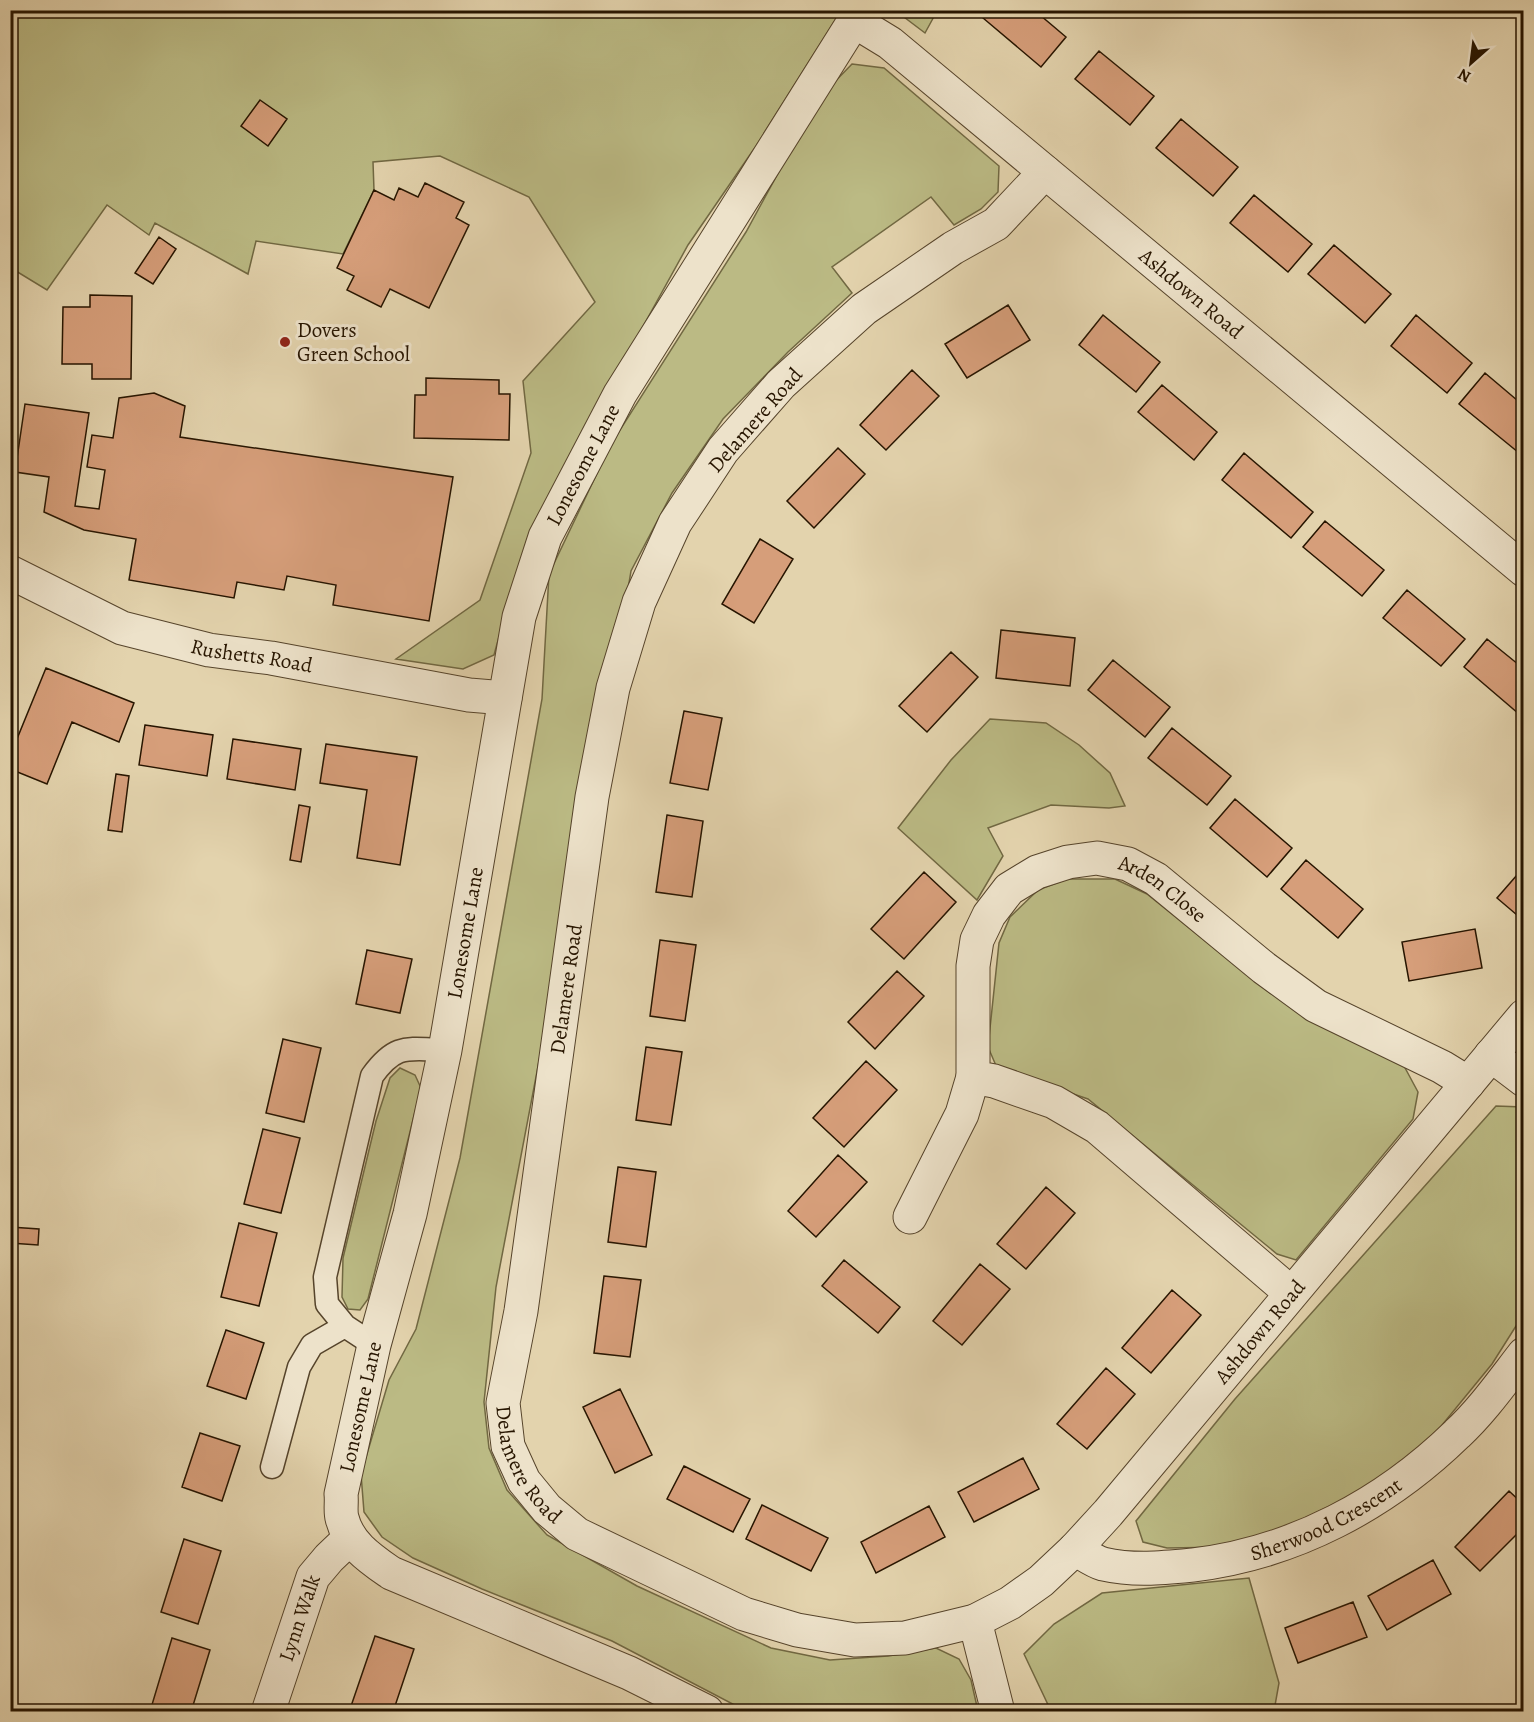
<svg xmlns="http://www.w3.org/2000/svg" width="1534" height="1722" viewBox="0 0 1534 1722" font-family="Alegreya,serif">
  <style>
    .green { fill: #bbba84; stroke: #716842; stroke-width: 1.5 }
    .building { fill: #d69e7a; stroke: #271500; stroke-width: 1.5 }
    .lines { fill: none; stroke-linecap: round; stroke-linejoin: round }
    .service-casing { stroke: #56442b; stroke-width: 25 }
    .minor-casing { stroke: #56442b; stroke-width: 35 }
    .tertiary-casing { stroke: #56442b; stroke-width: 35 }
    .service { stroke: #ede2ca; stroke-width: 22 }
    .minor { stroke: #ede2ca; stroke-width: 33 }
    .tertiary { stroke: #ede2ca; stroke-width: 33 }
    .poi-dot { fill: #8f2418; stroke: #ede2ca; stroke-width: 2 }
    .labels { text-anchor: middle; stroke-width: 6; stroke-linejoin: round; paint-order: stroke }
    .street-label { font-size: 21px; fill: #271500; stroke: #ede2ca }
    .poi-label { font-size: 21px; fill: #271500; stroke: #ede2ca; text-anchor: start }
  </style>
  <rect width="100%" height="100%" fill="#e3d3ad"/>
  <filter id="stains"><feTurbulence type="fractalNoise" baseFrequency=".00333" numOctaves="4"/><feColorMatrix values="0 0 0 0 .2 0 0 0 0 .09 0 0 0 0 .02 0 0 0 .5 -.17"/></filter>
  <radialGradient id="worn" r=".72"><stop offset=".6" stop-color="#630" stop-opacity="0"/><stop offset="1" stop-color="#630" stop-opacity=".3"/></radialGradient>
  <path class="green" d="M 25,10 L 841,11 L 756,146 L 688,245 L 609,388 L 514,582 L 494,655 L 463,669 L 396,659 L 480,600 L 531,453 L 523,381 L 595,302 L 529,197 L 440,156 L 373,162 L 374,190 L 343,254 L 256,241 L 248,274 L 155,223 L 149,235 L 107,205 L 47,290 L 11,268 L 10,26 Z
    M 896,11 L 937,11 L 925,33 Z
    M 852,64 L 884,68 L 999,166 L 998,192 L 981,209 L 954,225 L 931,197 L 832,267 L 852,293 L 788,352 L 723,419 L 672,493 L 631,571 L 622,625 L 496,1287 L 484,1402 L 489,1448 L 507,1490 L 547,1535 L 637,1586 L 771,1648 L 830,1660 L 888,1656 L 936,1648 L 959,1659 L 971,1680 L 978,1711 L 746,1711 L 612,1641 L 482,1589 L 413,1558 L 382,1537 L 364,1512 L 361,1474 L 389,1380 L 416,1329 L 460,1158 L 542,699 L 549,574 L 611,444 L 746,232 L 819,98 Z
    M 990,719 L 1046,723 L 1079,745 L 1110,773 L 1125,806 L 1109,808 L 1051,805 L 988,828 L 1003,856 L 977,900 L 898,828 L 951,760 Z
    M 1067,879 L 1115,879 L 1147,894 L 1270,993 L 1404,1066 L 1418,1092 L 1413,1119 L 1296,1260 L 1277,1254 L 1088,1099 L 997,1068 L 988,1047 L 999,943 L 1010,917 L 1038,890 Z
    M 400,1068 L 415,1075 L 421,1088 L 368,1299 L 360,1310 L 348,1309 L 342,1297 L 343,1258 L 376,1121 L 390,1078 Z
    M 1496,1106 L 1523,1107 L 1523,1315 L 1492,1364 L 1420,1452 L 1351,1496 L 1286,1527 L 1229,1547 L 1167,1548 L 1143,1542 L 1136,1521 L 1235,1399 Z
    M 1249,1578 L 1279,1683 L 1274,1711 L 1051,1711 L 1024,1654 L 1054,1624 L 1102,1593 Z"/>
  <path class="building" d="M 989,10 L 1034,10 L 1066,37 L 1041,67 L 983,18 Z
    M 1099,51 L 1154,96 L 1130,125 L 1075,79 Z
    M 260,100 L 287,119 L 268,146 L 241,126 Z
    M 1181,119 L 1238,167 L 1213,196 L 1156,148 Z
    M 425,183 L 464,202 L 456,218 L 469,225 L 429,308 L 390,289 L 381,307 L 347,290 L 354,276 L 337,268 L 374,190 L 394,200 L 399,188 L 418,197 Z
    M 1254,195 L 1312,244 L 1288,272 L 1230,223 Z
    M 159,237 L 176,249 L 153,284 L 135,273 Z
    M 1334,245 L 1391,294 L 1365,323 L 1308,274 Z
    M 90,295 L 132,296 L 131,379 L 92,379 L 92,364 L 62,364 L 63,307 L 90,307 Z
    M 1008,305 L 1030,340 L 967,378 L 945,344 Z
    M 1103,315 L 1160,362 L 1136,392 L 1079,345 Z
    M 1416,315 L 1472,363 L 1447,393 L 1391,346 Z
    M 912,370 L 939,396 L 886,450 L 860,425 Z
    M 1485,373 L 1524,406 L 1524,457 L 1459,404 Z
    M 426,378 L 499,380 L 499,394 L 510,394 L 509,440 L 414,438 L 415,395 L 426,395 Z
    M 1162,385 L 1217,432 L 1194,460 L 1138,412 Z
    M 154,393 L 185,406 L 180,437 L 453,477 L 429,621 L 333,605 L 336,585 L 287,576 L 284,590 L 237,582 L 234,598 L 129,580 L 136,539 L 84,530 L 44,512 L 49,477 L 15,472 L 25,404 L 89,413 L 75,506 L 99,509 L 105,470 L 87,467 L 92,435 L 113,438 L 119,398 Z
    M 838,448 L 865,474 L 814,528 L 787,501 Z
    M 1244,453 L 1313,512 L 1291,538 L 1222,480 Z
    M 1325,521 L 1384,570 L 1362,596 L 1303,547 Z
    M 760,539 L 793,559 L 754,623 L 722,604 Z
    M 1407,590 L 1465,639 L 1441,666 L 1383,618 Z
    M 1001,630 L 1075,638 L 1070,686 L 996,678 Z
    M 1487,639 L 1524,669 L 1524,709 L 1519,714 L 1464,667 Z
    M 951,652 L 978,677 L 927,732 L 899,706 Z
    M 1113,660 L 1170,707 L 1145,737 L 1088,690 Z
    M 46,668 L 134,703 L 119,742 L 72,722 L 47,784 L 10,769 L 10,756 Z
    M 684,711 L 722,718 L 708,790 L 670,783 Z
    M 145,725 L 213,735 L 207,776 L 139,765 Z
    M 1172,728 L 1231,776 L 1207,805 L 1148,758 Z
    M 233,739 L 301,749 L 295,790 L 227,779 Z
    M 326,744 L 417,757 L 400,865 L 357,858 L 367,790 L 320,783 Z
    M 116,774 L 129,776 L 122,832 L 108,830 Z
    M 1235,799 L 1292,848 L 1267,877 L 1210,828 Z
    M 299,805 L 310,807 L 301,862 L 290,860 Z
    M 667,815 L 703,821 L 692,897 L 656,892 Z
    M 1306,860 L 1363,909 L 1338,938 L 1281,889 Z
    M 1524,867 L 1524,921 L 1497,898 Z
    M 924,872 L 956,902 L 904,959 L 871,929 Z
    M 1475,929 L 1482,968 L 1409,981 L 1402,942 Z
    M 660,940 L 696,945 L 685,1021 L 650,1016 Z
    M 367,950 L 412,959 L 400,1013 L 356,1004 Z
    M 897,971 L 924,996 L 875,1049 L 848,1022 Z
    M 283,1039 L 321,1048 L 304,1122 L 266,1113 Z
    M 646,1047 L 682,1052 L 671,1125 L 636,1120 Z
    M 866,1061 L 897,1090 L 844,1147 L 813,1118 Z
    M 263,1129 L 300,1138 L 281,1213 L 244,1204 Z
    M 838,1155 L 867,1182 L 816,1237 L 788,1211 Z
    M 618,1167 L 656,1172 L 646,1247 L 608,1242 Z
    M 1046,1187 L 1075,1213 L 1026,1269 L 997,1244 Z
    M 239,1223 L 277,1233 L 259,1306 L 221,1297 Z
    M 10,1227 L 39,1229 L 38,1245 L 10,1243 Z
    M 844,1260 L 900,1307 L 878,1333 L 822,1286 Z
    M 980,1264 L 1010,1289 L 962,1345 L 933,1321 Z
    M 604,1276 L 641,1280 L 630,1357 L 594,1353 Z
    M 1172,1290 L 1201,1315 L 1151,1373 L 1122,1348 Z
    M 226,1330 L 264,1343 L 246,1399 L 207,1386 Z
    M 10,1359 L 16,1360 L 10,1412 Z
    M 1106,1368 L 1135,1394 L 1087,1449 L 1057,1424 Z
    M 620,1389 L 652,1455 L 615,1473 L 583,1407 Z
    M 200,1433 L 240,1446 L 222,1501 L 182,1487 Z
    M 1023,1458 L 1039,1489 L 974,1522 L 958,1492 Z
    M 684,1466 L 750,1499 L 733,1532 L 667,1499 Z
    M 1509,1491 L 1524,1505 L 1524,1527 L 1480,1571 L 1455,1547 Z
    M 762,1505 L 828,1538 L 811,1571 L 746,1539 Z
    M 929,1506 L 945,1537 L 876,1573 L 861,1542 Z
    M 184,1539 L 221,1551 L 198,1624 L 161,1612 Z
    M 1433,1560 L 1451,1594 L 1387,1630 L 1368,1596 Z
    M 1353,1602 L 1367,1637 L 1298,1663 L 1285,1628 Z
    M 375,1636 L 414,1649 L 393,1712 L 349,1712 Z
    M 172,1638 L 210,1650 L 191,1712 L 162,1712 L 151,1708 Z"/>
  <g class="lines">
    <g class="service-casing">
      <path id="service" d="M 374,1345 L 345,1326 L 327,1304 L 325,1277 L 372,1076 C 396,1043 407,1049 445,1050
        M 272,1467 L 299,1367 L 312,1345 L 345,1326"/>
    </g>
    <g class="minor-casing">
      <g id="minor">
        <path id="s1" d="M 854,21 L 890,43 L 1524,570"/>
        <path id="s2" d="M 1045,172 L 996,224 L 953,248 L 864,309 L 781,384 L 723,450 L 675,523 L 639,602 L 613,688 L 592,797 L 521,1311 L 503,1403 L 508,1446 L 524,1481 L 547,1509 L 577,1534 L 744,1614 L 797,1630 L 855,1640 L 905,1638 L 975,1621 L 1010,1603 L 1041,1581 L 1075,1549 L 1108,1513 L 1524,1016"/>
        <path id="s3" d="M 10,572 L 122,628 L 209,650 L 271,658 L 469,695 L 505,698"/>
        <path d="M 1491,1055 L 1524,1080"/>
        <path d="M 910,1217 L 962,1114 L 973,1077"/>
        <path id="s4" d="M 1291,1293 L 1097,1127 L 1054,1102 L 994,1081 L 973,1077 L 973,966 L 977,940 L 989,915 L 1009,889 L 1037,872 L 1068,862 L 1097,858 L 1128,864 L 1156,879 L 1264,968 L 1316,1006 L 1442,1067 L 1468,1083"/>
        <path id="s5" d="M 1075,1549 C 1084,1554 1093,1561 1103,1564 C 1134,1571 1162,1568 1193,1565 C 1294,1553 1385,1504 1457,1434 C 1482,1411 1503,1381 1524,1354"/>
        <path d="M 975,1621 L 998,1712"/>
        <path id="s6" d="M 268,1712 L 313,1577 L 329,1558 L 350,1538"/>
      </g>
    </g>
    <g class="tertiary-casing">
      <g id="tertiary">
        <path id="s7" d="M 707,1712 L 629,1673 L 391,1573 C 371,1559 348,1544 342,1518 C 340,1511 342,1502 341,1494 L 374,1345 L 410,1214 L 445,1050 L 519,617 L 545,537 L 620,394 L 861,10"/>
      </g>
    </g>
    <use href="#service" class="service"/>
    <use href="#minor" class="minor"/>
    <use href="#tertiary" class="tertiary"/>
  </g>
  <circle class="poi-dot" cx="285" cy="342" r="6"/>
  <g class="labels">
    <g class="street-label">
      <text dy="7" stroke="none"><textPath href="#s1" startOffset="434">Ashdown Road</textPath></text>
      <text transform="translate(755 420) rotate(-49)" y="7">Delamere Road</text>
      <text dy="7" stroke="none"><textPath href="#s7" startOffset="1506">Lonesome Lane</textPath></text>
      <text dy="7" stroke="none"><textPath href="#s3" startOffset="258">Rushetts Road</textPath></text>
      <text dy="7" stroke="none"><textPath href="#s4" startOffset="756">Arden Close</textPath></text>
      <text dy="7" stroke="none"><textPath href="#s7" startOffset="1020">Lonesome Lane</textPath></text>
      <text transform="translate(566 989) rotate(-82)" y="7">Delamere Road</text>
      <text dy="7" stroke="none"><textPath href="#s2" startOffset="2404">Ashdown Road</textPath></text>
      <text dy="7" stroke="none"><textPath href="#s7" startOffset="534">Lonesome Lane</textPath></text>
      <text dy="7" stroke="none"><textPath href="#s2" startOffset="1484">Delamere Road</textPath></text>
      <text dy="7" stroke="none"><textPath href="#s5" startOffset="264">Sherwood Crescent</textPath></text>
      <text dy="7" stroke="none"><textPath href="#s6" startOffset="99">Lynn Walk</textPath></text>
    </g>
    <g class="poi-label">
      <text x="297" y="337">Dovers<tspan x="297" dy="24">Green School</tspan></text>
    </g>
  </g>
  <rect width="1534" height="1722" fill="none" stroke="#e3d3ad" stroke-width="36"/>
  <rect x="12" y="12" width="1510" height="1698" fill="none" stroke="#271500" stroke-width="3"/>
  <rect x="18" y="18" width="1498" height="1686" fill="none" stroke="#271500" stroke-width="1.5"/>
  <g transform="translate(1471 63) rotate(208)" stroke="#ede2ca" stroke-width="4.5" paint-order="stroke">
  <path d="M0-4.5L10 22L0 15L-10 22Z" fill="#271500"/>
  <text y="-9" font-size="16" font-weight="bold" text-anchor="middle" fill="#271500">N</text>
  </g>
  <rect width="100%" height="100%" filter="url(#stains)"/>
  <rect width="100%" height="100%" fill="url(#worn)"/>
</svg>
